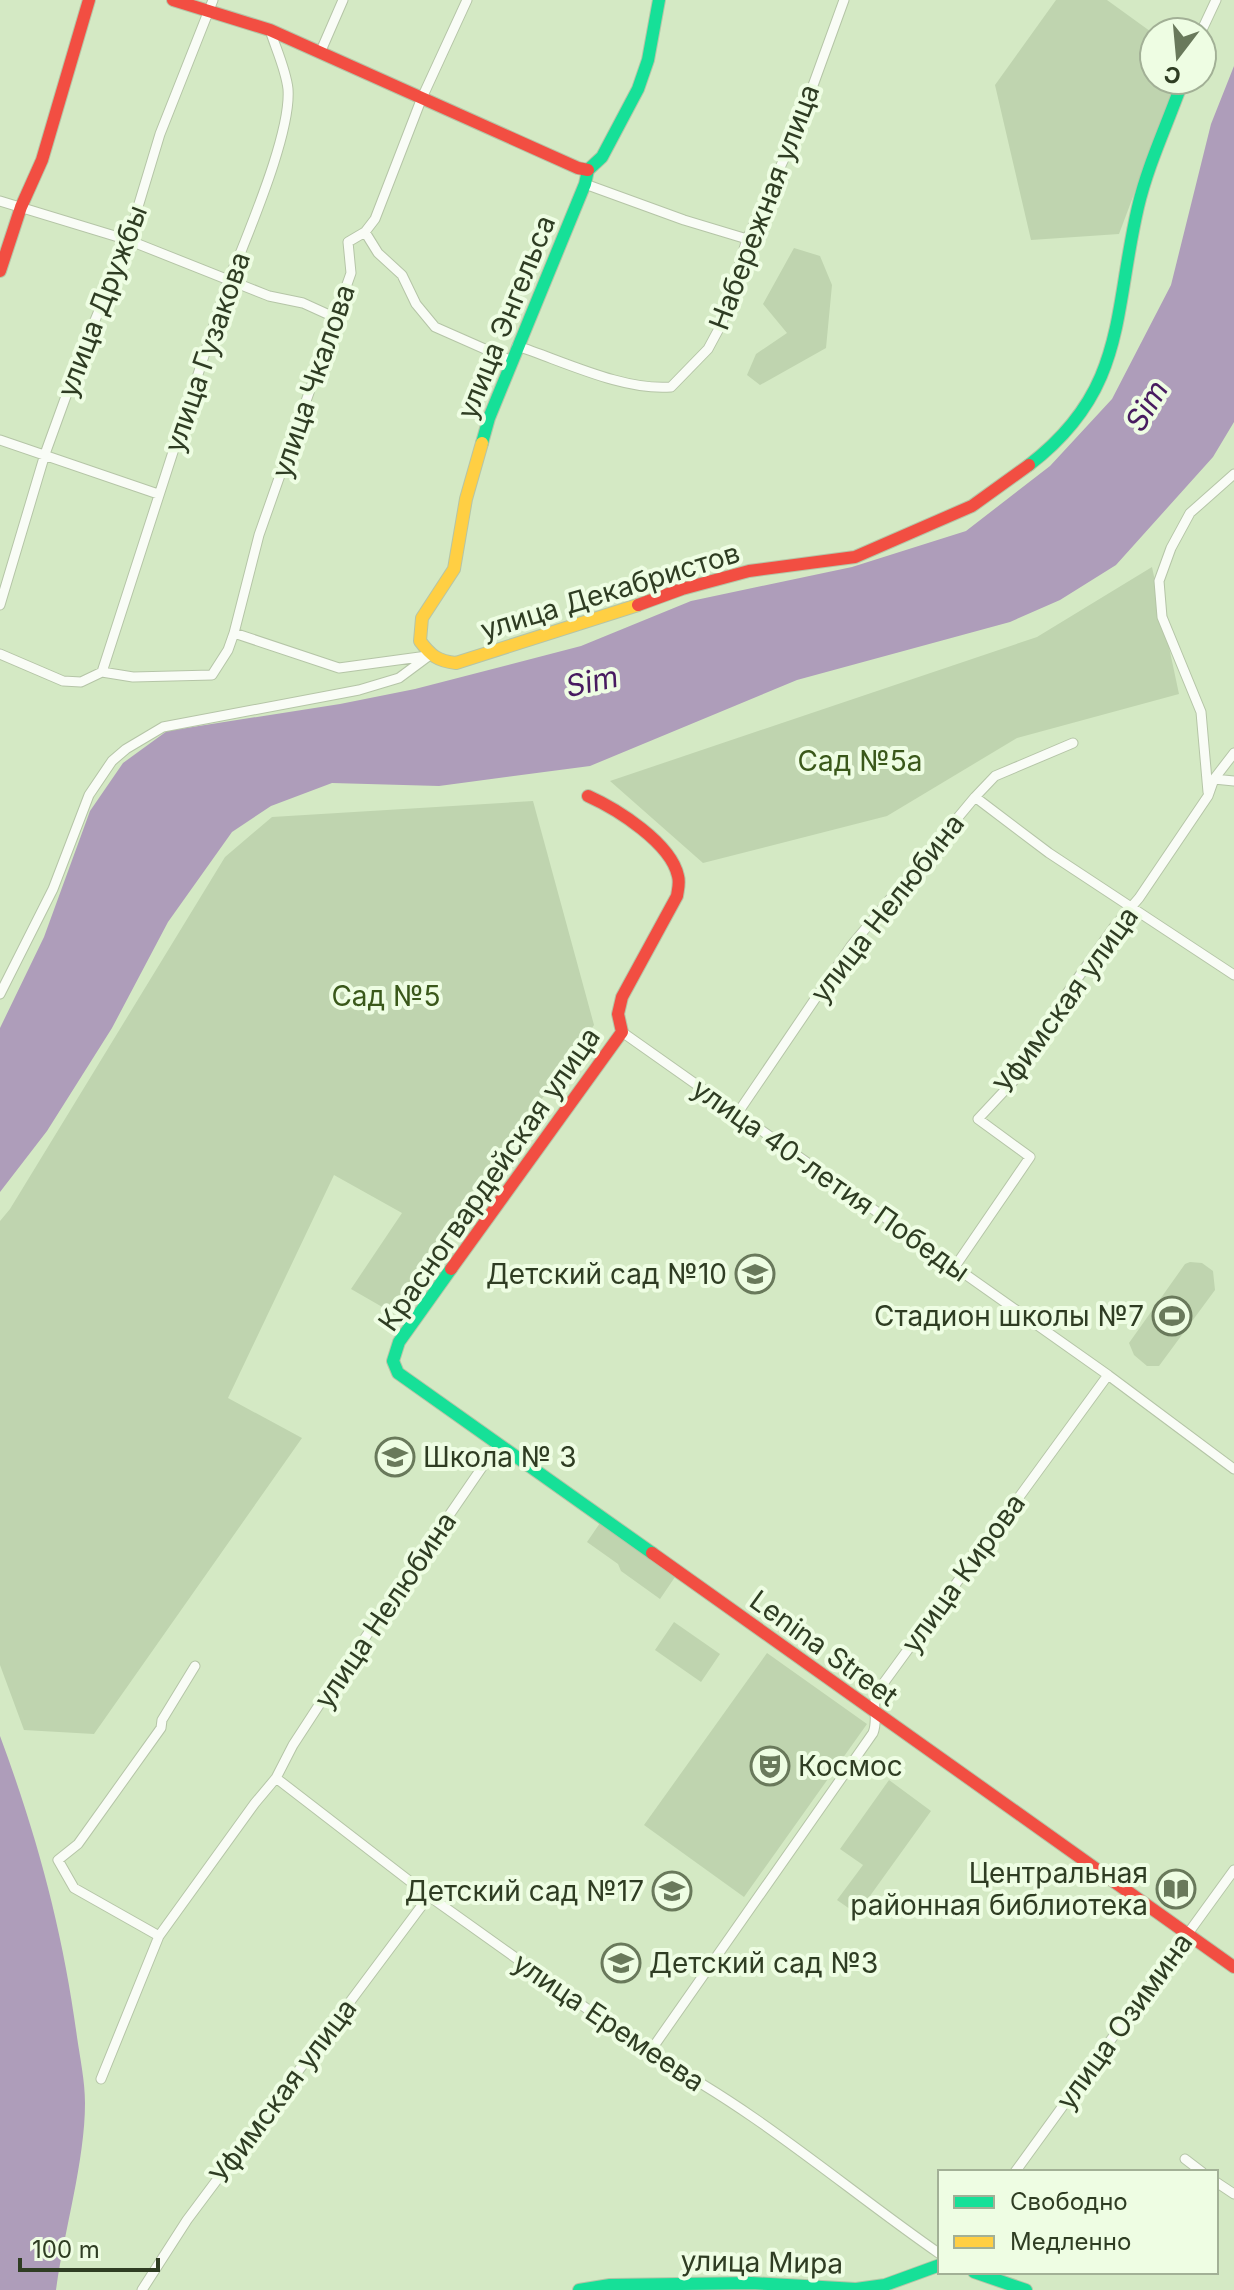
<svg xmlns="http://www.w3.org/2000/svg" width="1234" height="2290" viewBox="0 0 1234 2290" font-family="Inter,sans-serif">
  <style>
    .green { fill: #bfd4af }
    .water { fill: #ae9dba }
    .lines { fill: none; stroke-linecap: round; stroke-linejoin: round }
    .street-casing { stroke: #b5c5a7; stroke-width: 11 }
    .fast-casing { stroke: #b5c5a7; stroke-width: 14 }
    .slow-casing { stroke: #b5c5a7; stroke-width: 14 }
    .jam-casing { stroke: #b5c5a7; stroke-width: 14 }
    .street { stroke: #f9fcf6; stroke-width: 9 }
    .fast { stroke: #16e098; stroke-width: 12 }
    .slow { stroke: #ffcf43; stroke-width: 12 }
    .jam { stroke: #f24e42; stroke-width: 12 }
    .labels { text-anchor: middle; stroke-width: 8; stroke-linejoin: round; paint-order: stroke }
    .street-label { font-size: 28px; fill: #2f3d23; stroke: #eefde3 }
    .park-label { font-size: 28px; fill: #3a581a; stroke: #eefde3 }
    .poi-label { font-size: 28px; fill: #2f3d23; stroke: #eefde3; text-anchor: end }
    .water-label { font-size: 30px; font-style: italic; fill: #481b60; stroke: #eefde3 }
  </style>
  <rect width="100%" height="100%" fill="#d4e9c4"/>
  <path class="green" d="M 1056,0 L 1107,0 L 1154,34 L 1154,80 L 1177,80 L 1119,234 L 1031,240 L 995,85 Z
    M 794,248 L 820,256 L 832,285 L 826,348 L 760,385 L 747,375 L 756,354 L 787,333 L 763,304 Z
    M 1152,567 L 1179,694 L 1017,738 L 887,816 L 703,863 L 610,781 L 1037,637 Z
    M 533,801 L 594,1025 L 391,1312 L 351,1289 L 402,1213 L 334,1175 L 228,1398 L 302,1438 L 94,1734 L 24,1730 L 0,1665 L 0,1221 L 10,1209 L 225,857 L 272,817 Z
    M 1190,1262 L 1202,1263 L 1213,1271 L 1215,1290 L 1159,1366 L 1147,1366 L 1134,1355 L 1129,1343 L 1185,1264 Z
    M 600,1523 L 675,1577 L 660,1599 L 621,1571 L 618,1564 L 587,1542 Z
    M 674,1622 L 720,1654 L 701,1682 L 655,1650 Z
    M 767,1653 L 867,1724 L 744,1897 L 644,1825 Z
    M 889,1780 L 931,1811 L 857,1914 L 837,1900 L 863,1865 L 840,1849 Z"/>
  <path class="water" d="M 1234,66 L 1234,422 L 1213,457 L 1116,565 L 1060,600 L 1010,622 L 797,680 L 590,766 L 439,786 L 332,783 L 271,806 L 232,832 L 168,922 L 112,1028 L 47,1131 L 0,1192 L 0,1028 L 44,937 L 90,811 L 123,763 L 167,731 L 340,704 L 415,689 L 581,646 L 691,601 L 852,567 L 966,531 L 1050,466 L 1112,399 L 1171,285 L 1211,124 Z
    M 0,1736 C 37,1836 63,1931 77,2037 C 80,2058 85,2081 85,2103 C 85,2161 64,2231 56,2290 L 0,2290 Z"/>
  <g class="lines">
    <g class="street-casing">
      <path id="street" d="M 1201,32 L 1216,0
        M 320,53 L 343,0
        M 585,184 L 684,220 L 747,239
        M 0,201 L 128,240 L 269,296 L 303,303 L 336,318
        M 365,232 L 378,253 L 402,275 L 416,304 L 435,327 L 512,361
        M 517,346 C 563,361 623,391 671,387 L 708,349 L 722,323 L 747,239 L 795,135 L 844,0
        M 0,440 L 158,494
        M 0,605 L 45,454 L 82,352 L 128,240 L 160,134 L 213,0
        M 234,633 L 339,668 L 427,656
        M 0,654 L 63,681 L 81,682 L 102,672 L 133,677 L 212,675 L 228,650 L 234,633 L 259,535 L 351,273 L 348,242 L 365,232 L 375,219 L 421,100 L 467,0
        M 102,672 L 222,300 C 226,279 234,269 242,249 C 257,211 291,128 288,89 C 286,70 276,49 270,30
        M 1214,779 L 1234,781
        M 1208,792 L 1201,712 L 1162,617 L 1159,581 L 1171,548 L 1190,513 L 1234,474
        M 975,797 L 1049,853 L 1234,975
        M 0,994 L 53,889 L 89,795 L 112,761 L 126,749 L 163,727 L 359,690 L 399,678 L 430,655
        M 622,1032 L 1108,1375 L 1234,1469
        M 737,1114 L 851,946 L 975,797 L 995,776 L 1073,743
        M 954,1268 L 1030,1157 L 978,1119 L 1021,1073 L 1063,999 L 1114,927 L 1139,898 L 1208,796 L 1214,779 L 1234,753
        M 498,1444 L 321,1702 L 293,1745 L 276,1778 L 429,1896 L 656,2058 C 758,2111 846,2189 940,2254
        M 159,1936 L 74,1888 L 58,1860 L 78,1844 L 161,1728 L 162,1720 L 195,1666
        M 649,2053 L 873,1733 C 879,1718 871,1706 877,1692 L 1108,1375
        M 101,2079 L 159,1936 L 255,1803 L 276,1778
        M 1185,2159 L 1202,2172
        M 1015,2172 L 1234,1870
        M 1216,2182 L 1234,2194
        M 142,2290 L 187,2220 L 429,1896"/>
    </g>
    <g class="fast-casing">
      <path id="fast" d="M 482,443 L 489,418 L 585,184 L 588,170 L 602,157 L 638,89 L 648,60 L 659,0
        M 1029,465 C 1127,390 1113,314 1138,207 C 1148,164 1168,123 1183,80
        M 451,1269 L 399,1342 L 393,1361 L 398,1373 L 652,1553
        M 974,2272 L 1026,2290
        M 579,2290 L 610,2285 L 751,2283 L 856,2289 L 885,2285 L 940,2265"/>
    </g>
    <g class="slow-casing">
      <path id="slow" d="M 482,443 L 466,499 L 454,569 L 422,618 L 420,641 C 431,656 438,661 456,663 L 638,605"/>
    </g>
    <g class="jam-casing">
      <path id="jam" d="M 173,0 L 270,30 L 578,168 L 588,170
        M 0,271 L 21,207 L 42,160 L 89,0
        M 638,605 L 682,589 L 749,571 L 855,557 L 972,506 L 1029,465
        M 451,1269 L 622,1032 L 618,1014 L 622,997 L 677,896 C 678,889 680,883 678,876 C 671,843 617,809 588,796
        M 652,1553 L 1234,1967"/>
    </g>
    <use href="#street" class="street"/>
    <use href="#fast" class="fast"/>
    <use href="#slow" class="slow"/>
    <use href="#jam" class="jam"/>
  </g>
  <defs>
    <g id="school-ring" transform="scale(2)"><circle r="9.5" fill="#eefde3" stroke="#69795b" stroke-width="1.5"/><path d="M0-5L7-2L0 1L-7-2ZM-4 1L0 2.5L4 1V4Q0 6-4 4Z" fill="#69795b"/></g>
    <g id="stadium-ring" transform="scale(2)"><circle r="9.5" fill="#eefde3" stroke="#69795b" stroke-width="1.5"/><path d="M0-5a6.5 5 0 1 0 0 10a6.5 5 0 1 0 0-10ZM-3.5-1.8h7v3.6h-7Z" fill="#69795b"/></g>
    <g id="theatre-ring" transform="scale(2)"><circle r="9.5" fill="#eefde3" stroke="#69795b" stroke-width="1.5"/><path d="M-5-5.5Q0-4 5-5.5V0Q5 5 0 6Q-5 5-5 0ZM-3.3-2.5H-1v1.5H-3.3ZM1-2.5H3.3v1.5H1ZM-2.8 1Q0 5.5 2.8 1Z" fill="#69795b"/></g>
    <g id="library-ring" transform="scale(2)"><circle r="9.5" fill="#eefde3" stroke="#69795b" stroke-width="1.5"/><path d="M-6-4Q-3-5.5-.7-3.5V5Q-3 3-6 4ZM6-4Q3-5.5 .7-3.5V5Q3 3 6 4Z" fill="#69795b"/></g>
  </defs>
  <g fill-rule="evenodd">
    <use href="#school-ring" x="755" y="1274"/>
    <use href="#stadium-ring" x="1172" y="1316"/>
    <use href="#school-ring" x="395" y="1457"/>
    <use href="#theatre-ring" x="770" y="1766"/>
    <use href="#library-ring" x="1176" y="1889"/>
    <use href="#school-ring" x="672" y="1891"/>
    <use href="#school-ring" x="621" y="1963"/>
  </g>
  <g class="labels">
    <g class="street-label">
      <text transform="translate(764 207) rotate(-69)" y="10">Набережная улица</text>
      <text transform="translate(102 301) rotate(-69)" y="10">улица Дружбы</text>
      <text transform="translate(506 317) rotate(-68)" y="10">улица Энгельса</text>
      <text transform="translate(207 352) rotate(-71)" y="10">улица Гузакова</text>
      <text transform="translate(313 381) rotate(-71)" y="10">улица Чкалова</text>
      <text transform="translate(610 591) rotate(-17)" y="10">улица Декабристов</text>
      <text transform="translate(887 908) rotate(-52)" y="10">улица Нелюбина</text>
      <text transform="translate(1066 1000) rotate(-54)" y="10">Уфимская улица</text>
      <text transform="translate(489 1179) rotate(-55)" y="10">Красногвардейская улица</text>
      <text transform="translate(831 1180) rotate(35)" y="10">улица 40-летия Победы</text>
      <text transform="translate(963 1573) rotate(-54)" y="10">улица Кирова</text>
      <text transform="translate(385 1610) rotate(-56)" y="10">улица Нелюбина</text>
      <text transform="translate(824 1648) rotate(36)" y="10">Lenina Street</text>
      <text transform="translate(1124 2021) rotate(-54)" y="10">улица Озимина</text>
      <text transform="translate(609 2022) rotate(34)" y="10">улица Еремеева</text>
      <text transform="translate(283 2091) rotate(-53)" y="10">Уфимская улица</text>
      <text transform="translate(762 2262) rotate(1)" y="10">улица Мира</text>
    </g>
    <g class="park-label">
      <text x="860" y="771">Сад №5а</text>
      <text x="386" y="1006">Сад №5</text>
    </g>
    <g class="poi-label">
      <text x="727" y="1284">Детский сад №10</text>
      <text x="1144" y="1326">Стадион школы №7</text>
      <text x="423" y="1467" text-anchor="start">Школа № 3</text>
      <text x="798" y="1776" text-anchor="start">Космос</text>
      <text x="1148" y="1883">Центральная<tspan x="1148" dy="32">районная библиотека</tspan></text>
      <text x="644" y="1901">Детский сад №17</text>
      <text x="649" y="1973" text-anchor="start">Детский сад №3</text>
    </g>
    <g class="water-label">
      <text transform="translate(1147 406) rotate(-59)" y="10">Sim</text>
      <text transform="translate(592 682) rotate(-12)" y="10">Sim</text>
    </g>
  </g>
  <rect x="938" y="2170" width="280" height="104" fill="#eefde3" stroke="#a2b096" stroke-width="2"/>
  <rect x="954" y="2196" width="40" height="12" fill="#16e098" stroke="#a2b096" stroke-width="2"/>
  <text x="1010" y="2210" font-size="24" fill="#2f3d23">Свободно</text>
  <rect x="954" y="2236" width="40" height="12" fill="#ffcf43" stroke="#a2b096" stroke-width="2"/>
  <text x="1010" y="2250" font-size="24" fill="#2f3d23">Медленно</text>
  <g transform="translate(1178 56) rotate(196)"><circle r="38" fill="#eefde3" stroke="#a2b096" stroke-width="2"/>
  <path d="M0-6L14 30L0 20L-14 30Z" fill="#69795b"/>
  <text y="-12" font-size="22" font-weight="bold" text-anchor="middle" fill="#2f3d23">С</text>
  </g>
  <path d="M20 2258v12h138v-12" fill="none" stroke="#2f3d23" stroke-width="4"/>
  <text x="32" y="2258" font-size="24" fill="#2f3d23" stroke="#eefde3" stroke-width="6" paint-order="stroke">100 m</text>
</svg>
